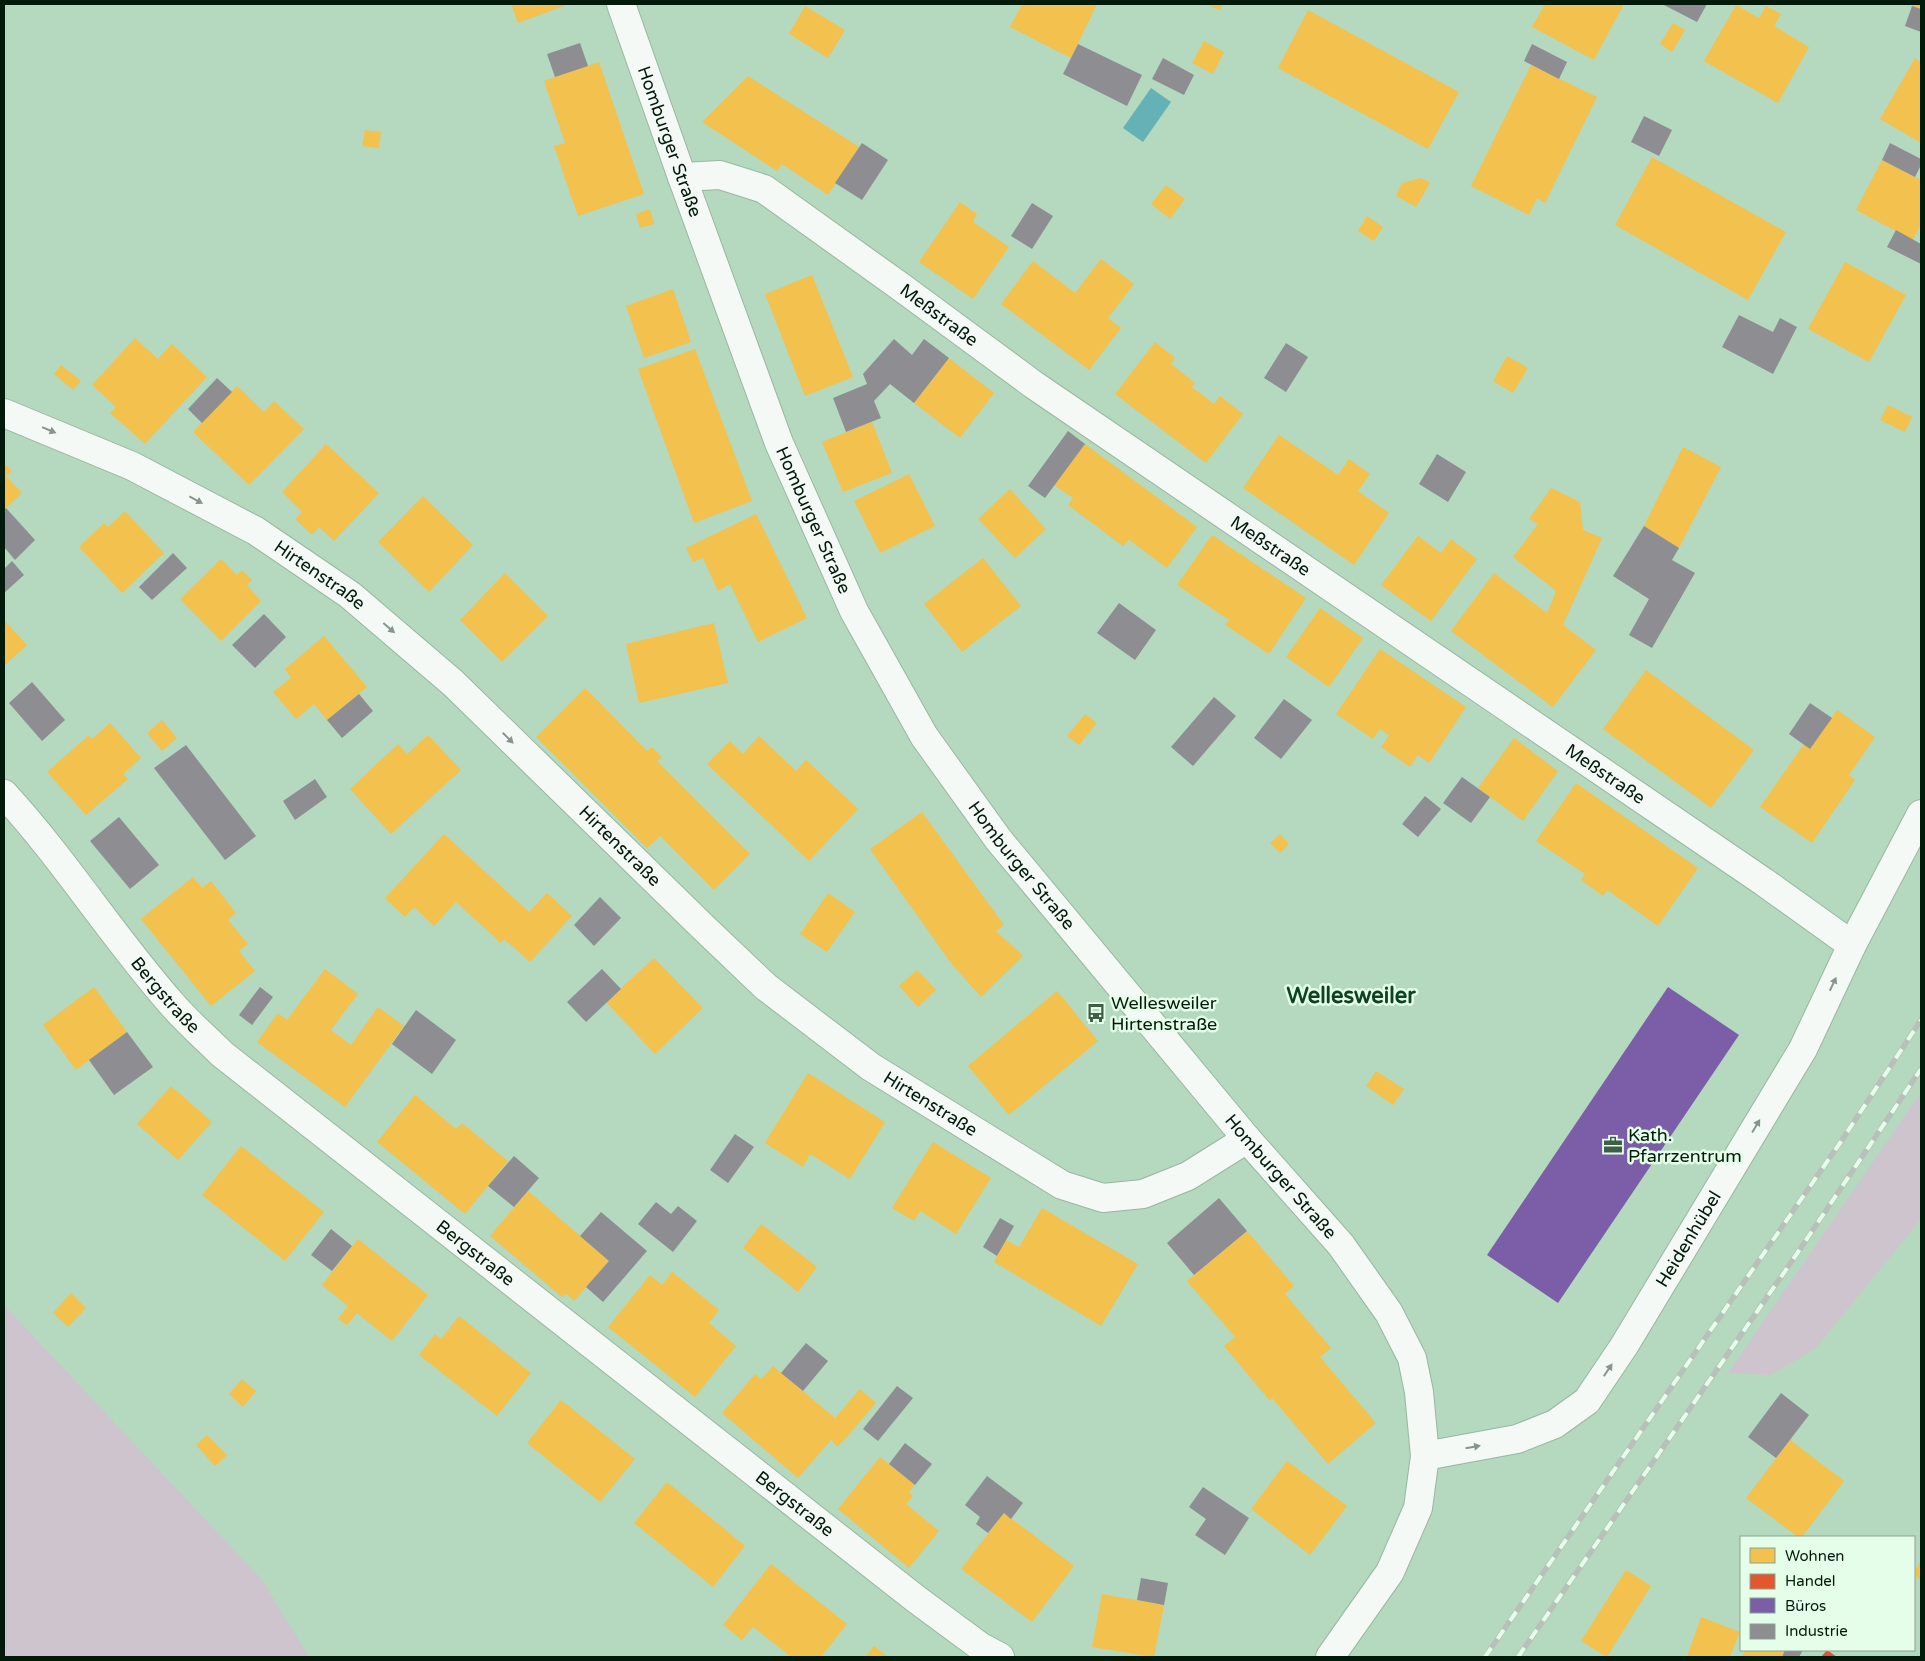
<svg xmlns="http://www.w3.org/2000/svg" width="1925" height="1661" viewBox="0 0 1925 1661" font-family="'Varela Round',sans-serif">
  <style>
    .green { fill: #cdc4cd }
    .water { fill: #64b1b6 }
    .homes { fill: #f2c14e }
    .shops { fill: #e4572e }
    .offices { fill: #7b5ea7 }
    .industry { fill: #8d8d92 }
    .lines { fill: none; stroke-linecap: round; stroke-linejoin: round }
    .street-casing { stroke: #99b6a1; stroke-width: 30 }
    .secondary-casing { stroke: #99b6a1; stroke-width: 30 }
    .street { stroke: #f4f9f5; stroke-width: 28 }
    .secondary { stroke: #f4f9f5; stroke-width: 28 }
    .rail-casing { stroke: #b7c1ba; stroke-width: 5.5 }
    .rail { stroke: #e4feea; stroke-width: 4; stroke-dasharray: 11; stroke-linecap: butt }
    .oneway { fill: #87958b }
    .labels { text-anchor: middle; stroke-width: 5; stroke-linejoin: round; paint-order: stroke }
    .street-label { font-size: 18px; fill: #011a09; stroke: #e4feea }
    .poi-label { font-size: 18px; fill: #011a09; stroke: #e4feea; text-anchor: start }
    .district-label { font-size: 22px; font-weight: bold; fill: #0f4223; stroke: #e4feea }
  </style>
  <rect width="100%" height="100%" fill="#b4d9be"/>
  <path class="green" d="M 1921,1092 L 1921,1219 L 1815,1349 L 1770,1375 L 1728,1373 Z
    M 4,1305 L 262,1580 L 309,1657 L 4,1657 Z"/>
  <path class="water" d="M 1151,88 L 1171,102 L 1143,142 L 1123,128 Z"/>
  <path class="homes" d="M 511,4 L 569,4 L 518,23 Z
    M 1022,4 L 1097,4 L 1071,58 L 1010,27 Z
    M 1206,4 L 1223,4 L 1220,10 Z
    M 1545,4 L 1624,4 L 1594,60 L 1532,27 Z
    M 1913,4 L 1921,4 L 1921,9 L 1912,6 Z
    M 1736,5 L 1759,18 L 1766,6 L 1781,14 L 1774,26 L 1809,47 L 1778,103 L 1704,61 Z
    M 805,6 L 845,30 L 828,58 L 789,34 Z
    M 1308,10 L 1459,92 L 1428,149 L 1278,68 Z
    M 1673,23 L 1685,30 L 1672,52 L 1660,44 Z
    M 1204,41 L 1224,52 L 1213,74 L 1192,63 Z
    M 1915,58 L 1921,62 L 1921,143 L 1880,119 Z
    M 599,62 L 644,194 L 578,216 L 554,146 L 565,143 L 544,81 Z
    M 1531,65 L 1597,97 L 1545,203 L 1537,198 L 1529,215 L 1471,186 Z
    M 748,76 L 859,147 L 828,195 L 782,164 L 777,171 L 702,122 Z
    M 365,130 L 381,132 L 379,148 L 362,146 Z
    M 1652,157 L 1786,232 L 1748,300 L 1615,225 Z
    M 1882,160 L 1921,180 L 1921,224 L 1913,240 L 1856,210 Z
    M 1421,178 L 1430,183 L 1416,207 L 1396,196 L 1402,183 Z
    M 1166,185 L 1185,199 L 1170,219 L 1151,204 Z
    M 960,202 L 977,214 L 973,222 L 1009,247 L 973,299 L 919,262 Z
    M 650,209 L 654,224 L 640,228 L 636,214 Z
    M 1367,216 L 1383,227 L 1374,241 L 1358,231 Z
    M 1101,259 L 1134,284 L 1108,318 L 1121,328 L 1089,370 L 1001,304 L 1033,261 L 1075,293 Z
    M 1845,262 L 1906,295 L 1869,362 L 1808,329 Z
    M 812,275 L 853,377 L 805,396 L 765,294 Z
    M 673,289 L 691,342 L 644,358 L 626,306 Z
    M 135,338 L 158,359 L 172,344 L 207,377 L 145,444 L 110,413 L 116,407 L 92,385 Z
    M 1155,342 L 1175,358 L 1171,364 L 1195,383 L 1192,387 L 1214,404 L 1220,396 L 1243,414 L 1206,463 L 1115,394 Z
    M 695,349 L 752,501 L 694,523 L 638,369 Z
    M 1507,356 L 1528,368 L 1513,393 L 1493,381 Z
    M 949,358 L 994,393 L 960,438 L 914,403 Z
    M 61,365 L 81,381 L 73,390 L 54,374 Z
    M 237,386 L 264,412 L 274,401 L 304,429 L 249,485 L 193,432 Z
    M 1888,405 L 1912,417 L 1905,432 L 1880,420 Z
    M 872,422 L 892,473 L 843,492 L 822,442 Z
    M 1279,435 L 1338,475 L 1349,459 L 1370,474 L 1358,491 L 1389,513 L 1354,565 L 1243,488 Z
    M 326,444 L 379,493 L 334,541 L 319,527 L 312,535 L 295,519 L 302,512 L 282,492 Z
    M 1085,444 L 1197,527 L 1167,568 L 1129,540 L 1123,546 L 1068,505 L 1073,498 L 1054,485 Z
    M 1683,447 L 1721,467 L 1679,548 L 1644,526 Z
    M 4,463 L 12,471 L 6,476 L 22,493 L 4,510 Z
    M 909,474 L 935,526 L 880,553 L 854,501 Z
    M 1551,488 L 1580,502 L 1583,530 L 1602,538 L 1563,625 L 1596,650 L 1553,707 L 1451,631 L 1494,573 L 1547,613 L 1556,591 L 1513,557 L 1538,524 L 1529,519 Z
    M 1010,489 L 1046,529 L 1015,558 L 978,519 Z
    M 423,496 L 473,545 L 429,592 L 378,542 Z
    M 125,511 L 164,553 L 122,593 L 79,547 L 104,523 L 108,527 Z
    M 756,514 L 807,618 L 758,642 L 730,584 L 718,591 L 703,558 L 693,562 L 686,548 Z
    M 1212,535 L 1306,598 L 1269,654 L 1225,625 L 1229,620 L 1177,585 Z
    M 1418,536 L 1441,553 L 1451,539 L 1477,559 L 1431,621 L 1381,585 Z
    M 983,558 L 1021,606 L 962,652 L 924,604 Z
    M 221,559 L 237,575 L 242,570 L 252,580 L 247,585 L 261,601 L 221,641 L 180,599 Z
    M 505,573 L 548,616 L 502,662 L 460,620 Z
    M 1320,608 L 1363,638 L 1329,687 L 1286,657 Z
    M 4,620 L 27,645 L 4,666 Z
    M 714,623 L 728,683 L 639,703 L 626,644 Z
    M 324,636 L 367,687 L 327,720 L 314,704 L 296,719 L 273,692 L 291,678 L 285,669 Z
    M 1380,649 L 1466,707 L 1429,763 L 1418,755 L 1410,767 L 1381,747 L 1389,735 L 1380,729 L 1373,739 L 1336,714 Z
    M 1646,670 L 1754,750 L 1711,808 L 1603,729 Z
    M 585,688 L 647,751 L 652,747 L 662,757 L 657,761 L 750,854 L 714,890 L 660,836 L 647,848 L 536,737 Z
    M 1837,710 L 1875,737 L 1849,775 L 1855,780 L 1812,843 L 1760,807 L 1804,744 L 1810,749 Z
    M 1085,714 L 1097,723 L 1079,745 L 1067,736 Z
    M 162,720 L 177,738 L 162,751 L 147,733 Z
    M 110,723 L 141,758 L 123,774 L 128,779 L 86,815 L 47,772 L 89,735 L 92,739 Z
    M 428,735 L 461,770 L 391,834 L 350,789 L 398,744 L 407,754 Z
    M 759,736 L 796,771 L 806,760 L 858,809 L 809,861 L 707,764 L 730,741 L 743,754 Z
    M 1514,738 L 1558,771 L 1523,821 L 1478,788 Z
    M 1576,783 L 1698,868 L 1658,926 L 1607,890 L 1603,896 L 1581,880 L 1585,874 L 1536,841 Z
    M 922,812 L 1004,925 L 996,931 L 1023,956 L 981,997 L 951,963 L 870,849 Z
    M 444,834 L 529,912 L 547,893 L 572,916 L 530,962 L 504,939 L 501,943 L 456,902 L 434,926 L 414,907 L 405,917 L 385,898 Z
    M 1280,834 L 1289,844 L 1280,853 L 1270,843 Z
    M 193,877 L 202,888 L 211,881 L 236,913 L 228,920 L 248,944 L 239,951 L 255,971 L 211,1006 L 141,919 Z
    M 828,893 L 855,912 L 827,952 L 800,934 Z
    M 654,958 L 703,1008 L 655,1054 L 606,1002 Z
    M 325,969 L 358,994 L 331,1030 L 351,1045 L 378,1007 L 404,1026 L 345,1107 L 257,1042 L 278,1013 L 287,1020 Z
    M 917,970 L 936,990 L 918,1007 L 899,986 Z
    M 94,987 L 127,1032 L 76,1070 L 43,1025 Z
    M 1057,991 L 1098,1041 L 1009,1115 L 968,1066 Z
    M 1376,1071 L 1404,1089 L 1393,1105 L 1366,1086 Z
    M 808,1073 L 885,1122 L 850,1179 L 810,1154 L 803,1167 L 765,1143 Z
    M 171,1086 L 212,1122 L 178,1160 L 137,1124 Z
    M 415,1095 L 456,1129 L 462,1123 L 508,1161 L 465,1214 L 377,1142 Z
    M 933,1142 L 991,1178 L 956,1234 L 920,1211 L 914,1221 L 892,1208 Z
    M 241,1146 L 324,1212 L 285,1261 L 202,1195 Z
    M 528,1191 L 609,1261 L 574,1301 L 566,1294 L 562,1297 L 490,1236 Z
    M 1042,1208 L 1138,1264 L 1101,1326 L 994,1262 L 1006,1240 L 1019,1247 Z
    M 761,1224 L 817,1267 L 798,1292 L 743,1248 Z
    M 1247,1231 L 1294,1286 L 1285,1294 L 1331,1348 L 1320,1357 L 1376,1423 L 1328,1464 L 1272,1398 L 1270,1401 L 1224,1346 L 1235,1337 L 1187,1281 Z
    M 358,1239 L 428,1295 L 392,1341 L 357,1313 L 347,1325 L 338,1319 L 348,1306 L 322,1285 Z
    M 672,1272 L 719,1310 L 709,1323 L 736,1346 L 695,1397 L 608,1327 L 650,1275 L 662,1285 Z
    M 71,1293 L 86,1308 L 68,1327 L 53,1313 Z
    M 459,1316 L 531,1373 L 497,1416 L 419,1355 L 435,1334 L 441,1339 Z
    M 773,1366 L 835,1418 L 860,1389 L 876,1403 L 838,1447 L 831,1440 L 798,1478 L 722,1413 L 755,1374 L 761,1379 Z
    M 242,1379 L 256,1391 L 243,1407 L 229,1394 Z
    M 561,1400 L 635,1459 L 600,1502 L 527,1443 Z
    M 207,1435 L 227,1455 L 215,1466 L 196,1445 Z
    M 1790,1440 L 1844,1481 L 1802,1537 L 1798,1537 L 1746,1498 Z
    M 880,1457 L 915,1485 L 909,1492 L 913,1496 L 906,1504 L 939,1531 L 909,1568 L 838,1509 Z
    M 1287,1461 L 1347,1506 L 1310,1555 L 1251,1509 Z
    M 667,1482 L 745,1546 L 713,1587 L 634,1523 Z
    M 1004,1513 L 1074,1566 L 1032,1622 L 961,1569 Z
    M 1921,1561 L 1921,1580 L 1914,1575 L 1914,1571 Z
    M 771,1564 L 847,1624 L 821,1657 L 789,1657 L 790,1656 L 753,1627 L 742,1640 L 723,1625 Z
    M 1626,1570 L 1651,1586 L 1607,1657 L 1581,1641 Z
    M 1102,1594 L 1164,1605 L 1154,1657 L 1092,1647 Z
    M 1701,1617 L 1740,1632 L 1730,1657 L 1687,1657 Z
    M 874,1646 L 888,1657 L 865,1657 Z
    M 1745,1650 L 1785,1650 L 1782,1657 L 1742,1657 Z"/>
  <path class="shops" d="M 1827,1650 L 1837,1657 L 1821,1657 Z"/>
  <path class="offices" d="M 1668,987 L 1739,1035 L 1558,1303 L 1487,1255 Z"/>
  <path class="industry" d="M 1662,4 L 1707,4 L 1697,22 Z
    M 1912,6 L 1921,9 L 1921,32 L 1905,26 Z
    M 580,43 L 588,66 L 555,77 L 547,54 Z
    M 1078,44 L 1142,75 L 1127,106 L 1063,74 Z
    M 1532,44 L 1567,62 L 1559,79 L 1524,61 Z
    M 1163,58 L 1194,75 L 1184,95 L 1152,79 Z
    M 1644,116 L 1672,130 L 1659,156 L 1631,142 Z
    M 862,143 L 888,160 L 862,200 L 835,183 Z
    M 1890,143 L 1921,159 L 1921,165 L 1915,177 L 1882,160 Z
    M 1032,203 L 1053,216 L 1032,249 L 1011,236 Z
    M 1896,230 L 1921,244 L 1921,264 L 1887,247 Z
    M 1739,315 L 1773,332 L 1780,318 L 1797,327 L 1773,374 L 1722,347 Z
    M 894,339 L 912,355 L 924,339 L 949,358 L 914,403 L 890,384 L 874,401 L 881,418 L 846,432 L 833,398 L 867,384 L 863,374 Z
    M 1286,343 L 1308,357 L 1286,392 L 1264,378 Z
    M 217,378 L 232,392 L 202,423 L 188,409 Z
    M 1068,431 L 1085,444 L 1045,498 L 1028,486 Z
    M 1437,454 L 1466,472 L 1448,502 L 1419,484 Z
    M 6,508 L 35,540 L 15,560 L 4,547 L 4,510 Z
    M 1644,526 L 1679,548 L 1672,560 L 1695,573 L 1652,648 L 1629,635 L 1649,599 L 1613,576 Z
    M 173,553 L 187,568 L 152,600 L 139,587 Z
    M 12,561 L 24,575 L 4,593 L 4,569 Z
    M 1119,603 L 1156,630 L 1135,660 L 1097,633 Z
    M 264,614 L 286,637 L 255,668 L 232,645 Z
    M 32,682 L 65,720 L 42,741 L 9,703 Z
    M 359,694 L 373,711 L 342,738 L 327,720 Z
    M 1214,697 L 1236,716 L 1193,766 L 1171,747 Z
    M 1284,699 L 1312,720 L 1281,759 L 1254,738 Z
    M 1810,703 L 1832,718 L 1810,749 L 1789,734 Z
    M 186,745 L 256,836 L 225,860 L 154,768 Z
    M 1462,777 L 1490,797 L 1471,823 L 1443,803 Z
    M 315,779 L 327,797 L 295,820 L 283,801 Z
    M 1425,796 L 1441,809 L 1418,837 L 1402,824 Z
    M 119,817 L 159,865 L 130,889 L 90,841 Z
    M 600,897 L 621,918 L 594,946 L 574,925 Z
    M 602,969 L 621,989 L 586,1022 L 567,1002 Z
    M 260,987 L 273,997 L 252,1025 L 239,1015 Z
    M 416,1010 L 456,1040 L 432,1074 L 392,1044 Z
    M 127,1032 L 153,1067 L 114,1095 L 89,1060 Z
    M 735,1134 L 754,1147 L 728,1183 L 710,1170 Z
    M 514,1156 L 539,1178 L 514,1207 L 488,1186 Z
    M 1219,1198 L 1247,1231 L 1194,1275 L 1167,1243 Z
    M 656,1202 L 671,1214 L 678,1206 L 697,1221 L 673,1252 L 638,1224 Z
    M 601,1212 L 647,1251 L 603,1302 L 586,1287 L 609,1261 L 580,1236 Z
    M 1000,1218 L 1014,1226 L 997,1256 L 983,1247 Z
    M 331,1229 L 352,1246 L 332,1271 L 311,1255 Z
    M 806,1343 L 828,1361 L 803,1391 L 781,1373 Z
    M 897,1386 L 913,1398 L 878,1441 L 863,1429 Z
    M 1781,1393 L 1809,1415 L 1776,1458 L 1748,1437 Z
    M 905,1443 L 932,1464 L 915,1485 L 889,1464 Z
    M 987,1476 L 1023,1503 L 1011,1519 L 1004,1513 L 988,1533 L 976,1524 L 980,1517 L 965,1505 Z
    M 1203,1487 L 1249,1518 L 1225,1555 L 1195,1535 L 1206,1519 L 1189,1507 Z
    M 1141,1578 L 1168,1583 L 1164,1605 L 1137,1600 Z
    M 1785,1650 L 1803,1650 L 1799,1657 L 1782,1657 Z"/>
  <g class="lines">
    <g class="street-casing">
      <g id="street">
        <path id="s1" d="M 682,177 L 720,175 L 764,189 L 901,287 L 1034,385 L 1764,882 L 1852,945"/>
        <path id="s2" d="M 4,413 L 132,466 L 256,531 L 350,595 L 453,683 L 704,928 L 766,987 L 871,1067 L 1062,1185 L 1103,1198 L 1143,1194 L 1188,1176 L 1247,1139"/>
        <path id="s3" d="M 4,794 C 64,859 112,936 171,1003 C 186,1021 205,1037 222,1054 L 916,1599 L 981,1647 L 1000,1657"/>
        <path id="s4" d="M 1425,1456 L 1517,1439 L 1555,1424 L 1587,1401 L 1624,1346 L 1803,1049 L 1852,945 L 1921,814"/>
      </g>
    </g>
    <g class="secondary-casing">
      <g id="secondary">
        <path id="s5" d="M 621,4 L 682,177 L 779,443 L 854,611 L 924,736 L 998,839 L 1247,1139 L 1341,1245 L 1389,1313 L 1412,1358 L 1419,1392 L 1425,1456 L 1418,1508 L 1390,1572 L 1330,1657"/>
      </g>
    </g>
    <use href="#street" class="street"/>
    <use href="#secondary" class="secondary"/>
    <g class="rail-casing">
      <path id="rail" d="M 1485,1657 L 1840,1143 L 1921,1020
        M 1518,1657 L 1790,1264 L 1921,1069"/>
    </g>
    <use href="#rail" class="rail"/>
  </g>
  <defs><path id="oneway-solid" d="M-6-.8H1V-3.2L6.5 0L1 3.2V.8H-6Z" transform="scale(1.25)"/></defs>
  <g class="oneway">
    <use href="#oneway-solid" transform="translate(49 430) rotate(23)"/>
    <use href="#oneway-solid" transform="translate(196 500) rotate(28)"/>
    <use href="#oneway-solid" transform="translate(389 628) rotate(41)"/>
    <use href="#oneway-solid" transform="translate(508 738) rotate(45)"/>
    <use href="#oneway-solid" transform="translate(1833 984) rotate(-65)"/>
    <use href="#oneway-solid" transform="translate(1756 1126) rotate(-59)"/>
    <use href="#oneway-solid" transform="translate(1608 1370) rotate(-56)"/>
    <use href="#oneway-solid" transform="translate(1473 1447) rotate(-10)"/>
  </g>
  <defs>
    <g id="bus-bare" transform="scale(1.5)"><path d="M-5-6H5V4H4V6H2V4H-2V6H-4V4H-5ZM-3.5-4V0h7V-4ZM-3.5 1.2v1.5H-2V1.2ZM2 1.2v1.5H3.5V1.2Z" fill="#405d48" stroke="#e4feea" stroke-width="2.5" paint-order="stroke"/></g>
    <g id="office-bare" transform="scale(1.5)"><path d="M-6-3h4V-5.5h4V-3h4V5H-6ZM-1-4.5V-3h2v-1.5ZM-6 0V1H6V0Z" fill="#405d48" stroke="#e4feea" stroke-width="2.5" paint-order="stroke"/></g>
  </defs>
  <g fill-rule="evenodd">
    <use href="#bus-bare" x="1096" y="1013"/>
    <use href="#office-bare" x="1613" y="1145"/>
  </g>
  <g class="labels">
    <g class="street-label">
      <text dy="6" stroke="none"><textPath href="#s5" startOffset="146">Homburger Straße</textPath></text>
      <text dy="6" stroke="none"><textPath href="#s1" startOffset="300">Meßstraße</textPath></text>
      <text dy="6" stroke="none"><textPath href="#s5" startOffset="551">Homburger Straße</textPath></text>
      <text dy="6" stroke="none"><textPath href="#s1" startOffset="704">Meßstraße</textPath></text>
      <text dy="6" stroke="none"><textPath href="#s2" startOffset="356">Hirtenstraße</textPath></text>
      <text dy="6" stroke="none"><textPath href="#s1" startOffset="1109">Meßstraße</textPath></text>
      <text dy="6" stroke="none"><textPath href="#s2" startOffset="761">Hirtenstraße</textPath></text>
      <text dy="6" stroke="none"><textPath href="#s5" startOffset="956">Homburger Straße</textPath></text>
      <text dy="6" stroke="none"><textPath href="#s3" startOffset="258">Bergstraße</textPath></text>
      <text dy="6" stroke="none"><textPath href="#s2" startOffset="1166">Hirtenstraße</textPath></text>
      <text dy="6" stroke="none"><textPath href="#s5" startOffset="1361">Homburger Straße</textPath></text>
      <text dy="6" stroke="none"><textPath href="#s4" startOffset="365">Heidenhübel</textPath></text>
      <text dy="6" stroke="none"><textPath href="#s3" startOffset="662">Bergstraße</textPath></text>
      <text dy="6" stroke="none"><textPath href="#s3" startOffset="1068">Bergstraße</textPath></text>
    </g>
    <g class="poi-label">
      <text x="1111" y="1009">Wellesweiler<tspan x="1111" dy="21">Hirtenstraße</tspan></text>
      <text x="1628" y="1141">Kath.<tspan x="1628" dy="21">Pfarrzentrum</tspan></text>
    </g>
    <g class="district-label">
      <text x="1351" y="1003">Wellesweiler</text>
    </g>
  </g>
  <rect width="1925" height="1661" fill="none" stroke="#011a09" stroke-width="10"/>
  <rect x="1740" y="1536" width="175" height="115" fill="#e4feea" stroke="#89a390"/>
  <rect x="1750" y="1548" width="25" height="15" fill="#f2c14e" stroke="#89a390"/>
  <text x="1785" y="1561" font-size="15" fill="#011a09">Wohnen</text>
  <rect x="1750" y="1574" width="25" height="15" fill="#e4572e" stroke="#89a390"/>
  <text x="1785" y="1586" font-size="15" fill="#011a09">Handel</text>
  <rect x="1750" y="1598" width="25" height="15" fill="#7b5ea7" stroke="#89a390"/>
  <text x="1785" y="1611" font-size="15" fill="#011a09">Büros</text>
  <rect x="1750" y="1624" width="25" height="15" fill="#8d8d92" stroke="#89a390"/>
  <text x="1785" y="1636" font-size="15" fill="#011a09">Industrie</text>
</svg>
